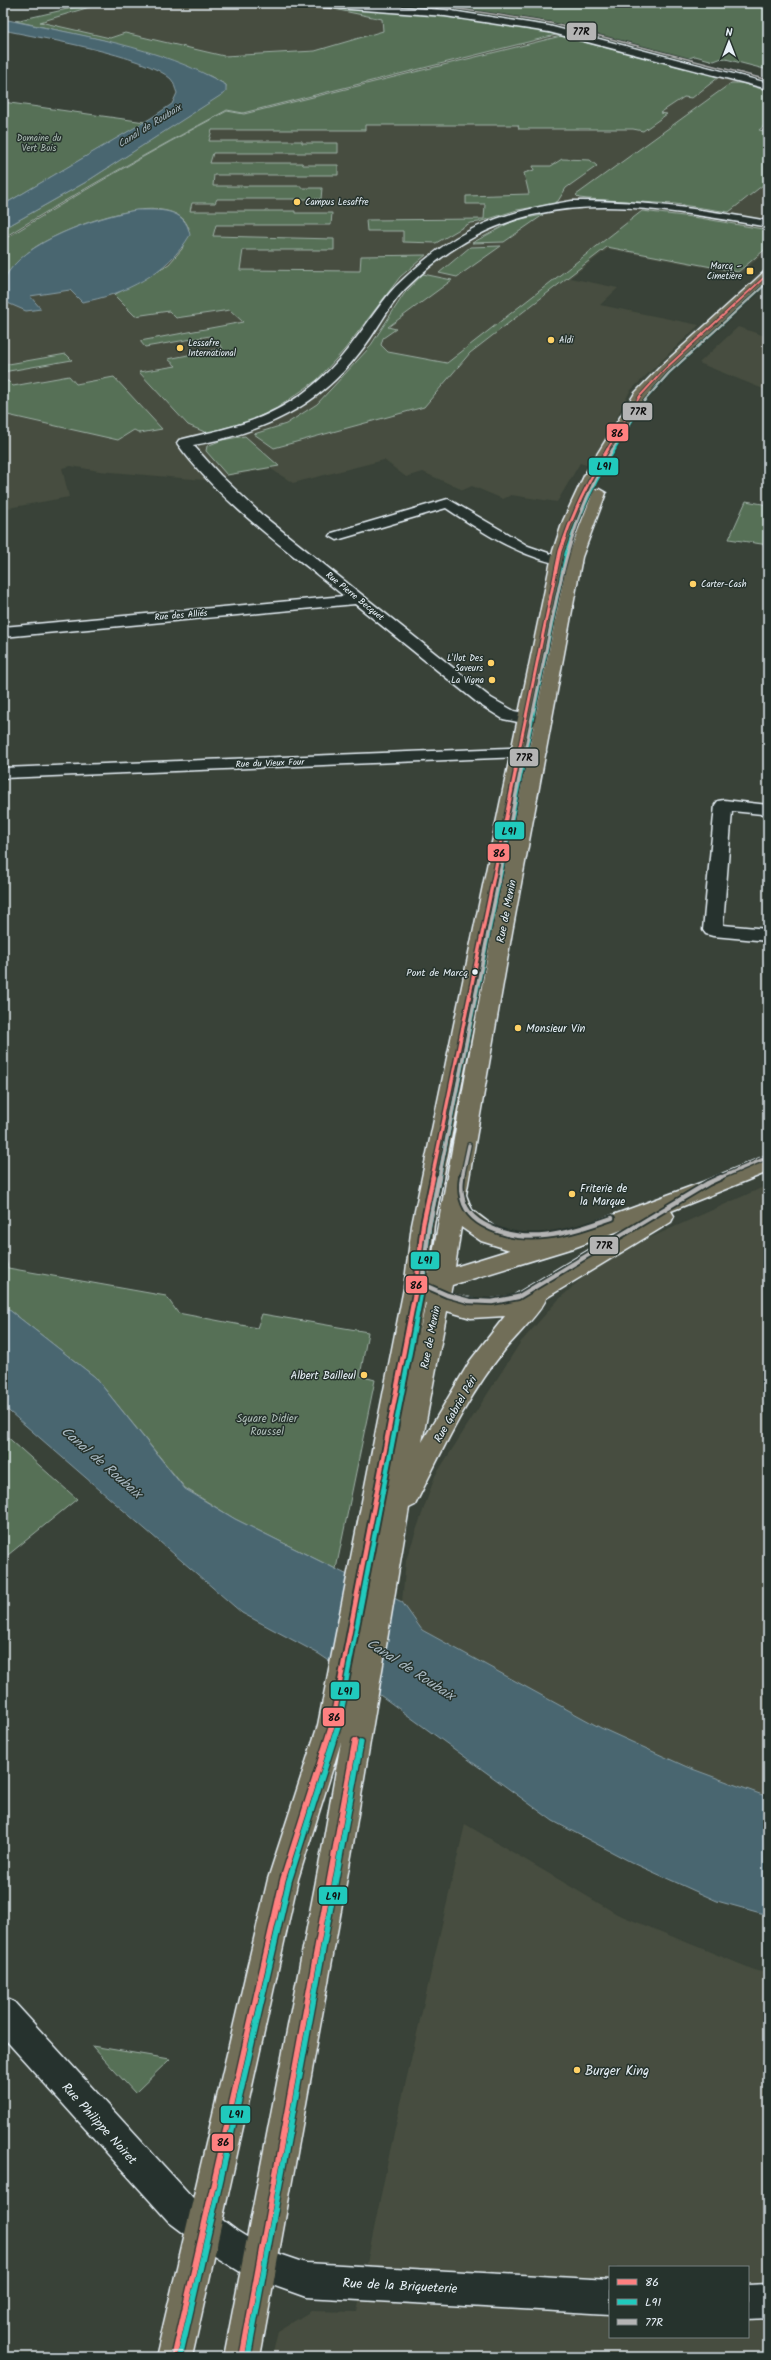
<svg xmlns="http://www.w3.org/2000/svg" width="771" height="2360" viewBox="0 0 771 2360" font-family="Kalam,sans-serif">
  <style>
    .built { fill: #464d3f; fill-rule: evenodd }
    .green { fill: #567056; stroke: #9fb0a7 }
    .water { fill: #4a6670; stroke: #899ea6 }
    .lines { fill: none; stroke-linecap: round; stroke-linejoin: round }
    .minor-casing { stroke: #e8f1f8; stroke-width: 3 }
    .major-casing { stroke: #e8f1f8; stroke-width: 3 }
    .minor { fill: #26332d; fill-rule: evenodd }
    .major { fill: #716e59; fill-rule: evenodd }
    .bus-1-far4-casing { stroke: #26332d; stroke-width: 3.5 }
    .bus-1-far3-casing { stroke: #26332d; stroke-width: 5 }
    .bus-1-far2-casing { stroke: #26332d; stroke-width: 6 }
    .bus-1-far1-casing { stroke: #26332d; stroke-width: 8 }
    .bus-1-casing { stroke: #26332d; stroke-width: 8 }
    .bus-2-far4-casing { stroke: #26332d; stroke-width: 3.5 }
    .bus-2-far3-casing { stroke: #26332d; stroke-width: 5 }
    .bus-2-far2-casing { stroke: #26332d; stroke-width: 6 }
    .bus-2-far1-casing { stroke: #26332d; stroke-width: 8 }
    .bus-2-casing { stroke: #26332d; stroke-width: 8 }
    .bus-3-far4-casing { stroke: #26332d; stroke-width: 3 }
    .bus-3-far3-casing { stroke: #26332d; stroke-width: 3.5 }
    .bus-3-far2-casing { stroke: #26332d; stroke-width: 5 }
    .bus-3-far1-casing { stroke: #26332d; stroke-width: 6 }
    .bus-3-casing { stroke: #26332d; stroke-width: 8 }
    .bus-1-far4 { stroke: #ff8080; stroke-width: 2 }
    .bus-1-far3 { stroke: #ff8080; stroke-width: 3 }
    .bus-1-far2 { stroke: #ff8080; stroke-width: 3.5 }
    .bus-1-far1 { stroke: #ff8080; stroke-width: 4.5 }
    .bus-1 { stroke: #ff8080; stroke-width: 5.5 }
    .bus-2-far4 { stroke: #20cabd; stroke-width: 2 }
    .bus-2-far3 { stroke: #20cabd; stroke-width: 3 }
    .bus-2-far2 { stroke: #20cabd; stroke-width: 3.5 }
    .bus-2-far1 { stroke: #20cabd; stroke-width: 4.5 }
    .bus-2 { stroke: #20cabd; stroke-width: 5.5 }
    .bus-3-far4 { stroke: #b4b4b4; stroke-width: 1.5 }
    .bus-3-far3 { stroke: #b4b4b4; stroke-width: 2 }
    .bus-3-far2 { stroke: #b4b4b4; stroke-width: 3 }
    .bus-3-far1 { stroke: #b4b4b4; stroke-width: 3.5 }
    .bus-3 { stroke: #b4b4b4; stroke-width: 4.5 }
    .poi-dot { fill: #ffd166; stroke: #26332d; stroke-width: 1.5 }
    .bus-dot { fill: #e8f1f8; stroke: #26332d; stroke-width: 1.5 }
    .labels { text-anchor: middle; stroke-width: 3; stroke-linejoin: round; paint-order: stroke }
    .far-park-label { font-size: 9px; fill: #aebdb7; stroke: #26332d }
    .far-poi-label { font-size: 9px; fill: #e8f1f8; stroke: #26332d; text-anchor: start }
    .far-street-label { font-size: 9px; fill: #e8f1f8; stroke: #26332d }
    .far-water-label { font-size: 10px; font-style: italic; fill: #a9b9c2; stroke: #26332d }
    .bus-label { font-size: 10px; fill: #e8f1f8; stroke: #26332d; text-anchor: end }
    .street-label { font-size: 11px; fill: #e8f1f8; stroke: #26332d }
    .poi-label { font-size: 11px; fill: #e8f1f8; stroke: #26332d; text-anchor: start }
    .park-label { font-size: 11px; fill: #aebdb7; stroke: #26332d }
    .near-poi-label { font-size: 13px; fill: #e8f1f8; stroke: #26332d; text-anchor: start }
    .near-street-label { font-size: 13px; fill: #e8f1f8; stroke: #26332d }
    .near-water-label { font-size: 14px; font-style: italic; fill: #a9b9c2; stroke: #26332d }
    .line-badge { stroke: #26332d; stroke-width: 1.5 }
    .pale-badge-label { font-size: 11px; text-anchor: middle; font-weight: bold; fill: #111 }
  </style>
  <rect width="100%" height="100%" fill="#394238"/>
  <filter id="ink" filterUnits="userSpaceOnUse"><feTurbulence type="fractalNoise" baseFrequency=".025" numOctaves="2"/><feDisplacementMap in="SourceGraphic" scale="8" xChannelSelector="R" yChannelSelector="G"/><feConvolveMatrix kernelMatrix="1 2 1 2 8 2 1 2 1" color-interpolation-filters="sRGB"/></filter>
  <g filter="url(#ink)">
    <path class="built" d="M 93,3 L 286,3 L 324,7 L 382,19 L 383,31 L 315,51 L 224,56 L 125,33 L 110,38 L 39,22 L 92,7 L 89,4 Z
      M 560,34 L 768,90 L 768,124 L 760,130 L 768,132 L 768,250 L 740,274 L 608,249 L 570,278 L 618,288 L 600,305 L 699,325 L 630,391 L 592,467 L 580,463 L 557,502 L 511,495 L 503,499 L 472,486 L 463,490 L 423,472 L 406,477 L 384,460 L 293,483 L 271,469 L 204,480 L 99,471 L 71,466 L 62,468 L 69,497 L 3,509 L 3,238 L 71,196 L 95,185 L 227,110 L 243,113 Z
      M 738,327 L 768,337 L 768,391 L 699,363 Z
      M 768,1185 L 768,1797 L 687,1767 L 601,1728 L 422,1630 L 402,1602 L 406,1560 L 435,1476 L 520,1343 L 558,1300 L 591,1270 L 614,1254 Z
      M 465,1824 L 617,1914 L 757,1971 L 768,1973 L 768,2357 L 272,2357 L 278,2331 L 311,2311 L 357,2312 L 390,2151 ZM 610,2267 L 748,2267 L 748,2337 L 610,2337 Z"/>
    <path class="green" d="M 286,3 L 768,3 L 768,70 L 722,58 L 714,61 L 695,56 L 684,60 L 562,27 L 560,34 L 243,113 L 227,110 C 151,151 76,193 3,238 L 3,229 L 86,182 L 225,92 L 226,85 L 210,76 L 103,40 L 15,21 L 89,4 L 93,6 L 40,22 L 110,38 L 125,33 L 224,56 L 315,51 L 383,31 L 382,19 L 324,7 Z
      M 561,36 L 719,77 L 692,98 L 684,97 L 660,113 L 667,114 L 643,131 L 633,129 L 519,129 L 518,125 L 365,125 L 365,130 L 212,130 L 209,141 L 302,141 L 302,143 L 338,143 L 338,153 L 213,153 L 210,163 L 302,163 L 303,165 L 338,165 L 338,175 L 214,175 L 213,186 L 301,186 L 301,188 L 322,188 L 321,199 L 217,199 L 215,203 L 192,203 L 190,211 L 295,211 L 295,213 L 332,213 L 331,225 L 216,225 L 213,236 L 334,239 L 334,250 L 243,250 L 240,270 L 360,271 L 361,256 L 426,255 L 400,277 L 345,349 L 317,380 L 277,408 L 250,421 L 207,433 L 188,425 L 139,372 L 176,366 L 168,359 L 223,348 L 210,336 L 145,347 L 140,341 L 243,322 L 230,310 L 176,318 L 169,311 L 135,316 L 114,295 L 169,264 L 182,249 L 189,228 C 187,225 185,220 182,218 C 152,193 66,228 37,246 C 23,255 12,267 3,281 L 3,240 C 76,195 151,151 227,111 L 244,114 Z
      M 731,83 L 742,83 L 768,91 L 768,123 L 759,130 L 768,132 L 768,186 L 763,185 L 729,212 L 675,204 L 588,199 L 579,198 L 576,195 Z
      M 3,102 L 145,122 L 3,205 Z
      M 562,159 L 590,160 L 597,166 L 566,188 L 558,201 L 553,204 L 517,210 L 479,222 L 470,223 L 436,243 L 403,242 L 403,231 L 367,231 L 366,220 L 484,219 L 485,204 L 466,204 L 466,196 L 529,194 L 524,173 L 534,170 L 533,166 L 551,166 Z
      M 642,211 L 700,218 L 768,230 L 768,247 L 738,272 L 607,247 L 470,353 L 424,407 L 274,448 L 254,434 L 286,424 L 317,404 L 369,348 L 404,294 L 423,274 L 452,280 L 388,327 L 396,329 L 383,338 L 381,345 L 388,352 L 447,363 Z
      M 543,215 L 504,242 L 472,243 L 515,220 Z
      M 501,246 L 457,277 L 439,273 L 470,247 Z
      M 66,354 L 72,360 L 3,372 L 3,374 L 3,365 Z
      M 69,376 L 76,384 L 114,377 L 162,429 L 140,433 L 134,430 L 118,440 L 3,414 L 3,381 L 8,381 L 13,386 Z
      M 245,436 L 279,466 L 227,475 L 206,451 L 207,446 L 222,440 Z
      M 746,501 L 768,505 L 768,545 L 729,539 Z
      M 3,1246 L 8,1268 L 166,1296 L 178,1313 L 257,1328 L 262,1314 L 368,1332 L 360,1376 L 375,1380 L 336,1569 L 235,1519 L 185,1488 L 95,1377 L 3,1305 Z
      M 3,1433 L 77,1499 L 3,1559 Z
      M 92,2046 L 170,2059 L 135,2093 Z"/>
    <path class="water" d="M 3,19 C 78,35 159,46 226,85 L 226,92 L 86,182 L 3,229 L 3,205 L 151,118 L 172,104 L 177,93 C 175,89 174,82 171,79 C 146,55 40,38 3,30 Z
      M 136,210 C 159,210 185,207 190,235 C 168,273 124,295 82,302 L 70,290 L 30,296 L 41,309 L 26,311 L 3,301 C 3,295 1,285 4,280 C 21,241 98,217 136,210 Z
      M 3,1305 L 95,1377 L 185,1489 L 235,1519 L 402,1602 L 422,1630 L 601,1728 L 687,1767 L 768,1797 L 768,1915 L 717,1901 L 631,1862 L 553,1821 L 384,1698 L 319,1654 L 242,1613 L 3,1406 Z"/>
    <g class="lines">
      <g class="minor-casing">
        <path id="minor" d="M 306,3 L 344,3 L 445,10 L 549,26 L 768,83 L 768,89 L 549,32 L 445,16 L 310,6 Z
          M 572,201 C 639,200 703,209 768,221 L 768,227 C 630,203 513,180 404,290 C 387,308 376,333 360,352 C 317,408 261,433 193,445 L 220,475 L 262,515 L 491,698 L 514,711 L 549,718 L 551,722 L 549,726 L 543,727 L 503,719 L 479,704 L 355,604 L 3,637 L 3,627 L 344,596 C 290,552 217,500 177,443 L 179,440 C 227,428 260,424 302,394 C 342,365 359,332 389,294 C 397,284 407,276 417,267 C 465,224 510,211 572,201 Z
          M 448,499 L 528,546 L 557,556 L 579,560 L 581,563 L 574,567 C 524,560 487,535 446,508 L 337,540 L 330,536 L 332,533 Z
          M 537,747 L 543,748 L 546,752 L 543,756 L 3,778 L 3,768 Z
          M 724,800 L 768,805 L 768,813 L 762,814 L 732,811 L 723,925 L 768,929 L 768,941 L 713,936 L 706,934 L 703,930 L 715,805 L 718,801 Z
          M 3,1997 L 14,2002 L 193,2198 L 237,2231 L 268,2250 L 306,2263 L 610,2280 L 610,2314 L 306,2297 L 247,2276 L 213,2255 L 169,2222 L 3,2037 Z
          M 768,2284 L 768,2318 L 748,2319 L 748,2285 Z"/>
      </g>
      <g class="major-casing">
        <path id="major" d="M 768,271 L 768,280 L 669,372 L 645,398 L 599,474 L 577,521 L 567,551 L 434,1225 L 429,1275 L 492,932 L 568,557 L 594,490 L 599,489 L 606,493 L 582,557 L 512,932 L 466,1195 L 472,1210 L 497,1229 L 510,1234 L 548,1239 L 703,1182 L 768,1155 L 768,1172 L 671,1211 L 674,1216 L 671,1222 L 546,1298 C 546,1306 514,1339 507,1347 C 468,1394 442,1451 415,1505 L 409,1508 L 352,1850 L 260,2357 L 224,2357 L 322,1850 L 341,1742 L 298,1879 L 192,2357 L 156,2357 L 268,1879 L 318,1725 L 404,1288 L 412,1225 L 553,551 L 563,521 L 585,474 L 635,393 L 661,366 L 764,272 ZM 461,1227 L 481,1241 L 510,1250 L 455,1267 ZM 624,1229 L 513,1296 L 482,1301 L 450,1294 L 452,1285 L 576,1247 ZM 425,1303 L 426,1303 L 419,1334 ZM 447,1311 L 471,1318 L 505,1316 L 470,1361 L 422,1442 Z"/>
      </g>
      <use href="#minor" class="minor"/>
      <use href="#major" class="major"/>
      <g class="bus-1-far4-casing">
        <path id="bus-1-far4" d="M 607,450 L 640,396 L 665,369 L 768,274"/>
      </g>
      <g class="bus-1-far3-casing">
        <path id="bus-1-far3" d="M 515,770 L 560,551 C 572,515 588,481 608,449"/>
      </g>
      <g class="bus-1-far2-casing">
        <path id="bus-1-far2" d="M 432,1178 L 516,769"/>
      </g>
      <g class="bus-1-far1-casing">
        <path id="bus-1-far1" d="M 337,1698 L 416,1288 L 423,1225 L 433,1177"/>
      </g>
      <g class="bus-1-casing">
        <path id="bus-1" d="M 174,2357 L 283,1879 L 332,1725 L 337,1697
          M 242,2357 L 355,1741"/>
      </g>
      <g class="bus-2-far4-casing">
        <path id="bus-2-far4" d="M 614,450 L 645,400 L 669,373 L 768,282"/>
      </g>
      <g class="bus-2-far3-casing">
        <path id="bus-2-far3" d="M 522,770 L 566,553 C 578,516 594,482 615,449"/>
      </g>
      <g class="bus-2-far2-casing">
        <path id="bus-2-far2" d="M 439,1178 L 522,769"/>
      </g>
      <g class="bus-2-far1-casing">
        <path id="bus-2-far1" d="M 343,1698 L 422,1289 L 429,1226 L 439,1177"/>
      </g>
      <g class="bus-2-casing">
        <path id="bus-2" d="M 180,2357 L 289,1881 L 338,1726 L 344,1697
          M 248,2357 L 361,1742"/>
      </g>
      <g class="bus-3-far4-casing">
        <path id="bus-3-far4" d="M 391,3 L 446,7 L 550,23 L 768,80"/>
      </g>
      <g class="bus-3-far3-casing">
        <path id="bus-3-far3" d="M 612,450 L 645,400 L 669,373 L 768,282"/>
      </g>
      <g class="bus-3-far2-casing">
        <path id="bus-3-far2" d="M 521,770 C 530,727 539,683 548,640 C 561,573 575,507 613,449"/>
      </g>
      <g class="bus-3-far1-casing">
        <path id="bus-3-far1" d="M 439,1178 L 521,769
          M 462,1178 L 469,1145
          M 719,1178 L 766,1158"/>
      </g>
      <g class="bus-3-casing">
        <path id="bus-3" d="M 439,1177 L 429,1226 L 422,1284 L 447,1295 L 469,1301 L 492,1302 L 518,1297 L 708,1183 L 721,1177
          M 462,1177 C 459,1197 465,1214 483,1224 C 525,1248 569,1233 612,1218"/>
      </g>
      <use href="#bus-1-far4" class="bus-1-far4"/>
      <use href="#bus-1-far3" class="bus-1-far3"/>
      <use href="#bus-1-far2" class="bus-1-far2"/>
      <use href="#bus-1-far1" class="bus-1-far1"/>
      <use href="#bus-1" class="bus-1"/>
      <use href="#bus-2-far4" class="bus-2-far4"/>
      <use href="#bus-2-far3" class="bus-2-far3"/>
      <use href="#bus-2-far2" class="bus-2-far2"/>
      <use href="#bus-2-far1" class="bus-2-far1"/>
      <use href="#bus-2" class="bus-2"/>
      <use href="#bus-3-far4" class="bus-3-far4"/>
      <use href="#bus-3-far3" class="bus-3-far3"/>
      <use href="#bus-3-far2" class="bus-3-far2"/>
      <use href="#bus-3-far1" class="bus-3-far1"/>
      <use href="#bus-3" class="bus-3"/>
    </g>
  </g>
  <g class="poi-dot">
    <circle cx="297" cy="202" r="4"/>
    <rect x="746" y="267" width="8" height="8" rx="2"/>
    <circle cx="551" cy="340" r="4"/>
    <circle cx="180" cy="348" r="4"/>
    <circle cx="693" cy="584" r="4"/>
    <circle cx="491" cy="663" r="4"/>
    <circle cx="492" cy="680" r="4"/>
    <circle cx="518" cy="1028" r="4"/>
    <circle cx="572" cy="1194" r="4"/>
    <circle cx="364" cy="1375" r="4"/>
    <circle cx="577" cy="2070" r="4"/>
  </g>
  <circle class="bus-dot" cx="475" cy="972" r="3.5"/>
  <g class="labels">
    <g class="far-park-label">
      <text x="39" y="141">Domaine du<tspan x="39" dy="10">Vert Bois</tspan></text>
    </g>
    <g class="far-poi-label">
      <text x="305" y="205">Campus Lesaffre</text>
      <text x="742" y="269" text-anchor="end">Marcq –<tspan x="742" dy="10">Cimetière</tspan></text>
      <text x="559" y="343">Aldi</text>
      <text x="188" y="346">Lessafre<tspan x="188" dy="10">International</tspan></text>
      <text x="701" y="587">Carter-Cash</text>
      <text x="483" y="661" text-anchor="end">L'Ilot Des<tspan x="483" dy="10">Saveurs</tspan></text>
      <text x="484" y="683" text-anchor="end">La Vigna</text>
    </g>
    <g class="far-street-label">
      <text transform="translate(355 596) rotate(39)" y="3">Rue Pierre Becquet</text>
      <text transform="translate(181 615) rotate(-5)" y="3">Rue des Alliés</text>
      <text transform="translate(270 763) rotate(-2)" y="3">Rue du Vieux Four</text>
    </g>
    <g class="far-water-label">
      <text transform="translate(149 125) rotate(-32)" y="4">Canal de Roubaix</text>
    </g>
    <g class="bus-label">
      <text x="468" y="976">Pont de Marcq</text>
    </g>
    <g class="street-label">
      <text transform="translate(506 911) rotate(-79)" y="4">Rue de Menin</text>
      <text transform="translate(430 1337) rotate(-79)" y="4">Rue de Menin</text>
      <text transform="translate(455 1409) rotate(-60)" y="4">Rue Gabriel Péri</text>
    </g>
    <g class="poi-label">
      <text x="526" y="1032">Monsieur Vin</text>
      <text x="580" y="1192">Friterie de<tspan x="580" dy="13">la Marque</tspan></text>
      <text x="356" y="1379" text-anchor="end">Albert Bailleul</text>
    </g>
    <g class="park-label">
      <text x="267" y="1422">Square Didier<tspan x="267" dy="13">Roussel</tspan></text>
    </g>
    <g class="near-poi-label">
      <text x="585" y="2075">Burger King</text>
    </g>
    <g class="near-street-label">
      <text transform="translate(100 2123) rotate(48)" y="5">Rue Philippe Noiret</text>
      <text transform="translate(400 2285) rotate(3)" y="5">Rue de la Briqueterie</text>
    </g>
    <g class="near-water-label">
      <text transform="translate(102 1462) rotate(41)" y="5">Canal de Roubaix</text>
      <text transform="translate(411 1669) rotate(33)" y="5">Canal de Roubaix</text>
    </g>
  </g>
  <g class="line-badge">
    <rect x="566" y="22" width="31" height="19" rx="4" fill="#b4b4b4"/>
    <rect x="622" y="402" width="31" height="19" rx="4" fill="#b4b4b4"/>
    <rect x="606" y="423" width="23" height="19" rx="4" fill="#ff8080"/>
    <rect x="588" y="457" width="31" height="19" rx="4" fill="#20cabd"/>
    <rect x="509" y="748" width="30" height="19" rx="4" fill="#b4b4b4"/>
    <rect x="494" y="821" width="31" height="19" rx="4" fill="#20cabd"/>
    <rect x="487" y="843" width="23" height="19" rx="4" fill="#ff8080"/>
    <rect x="589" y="1236" width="30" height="19" rx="4" fill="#b4b4b4"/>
    <rect x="410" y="1251" width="30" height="19" rx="4" fill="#20cabd"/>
    <rect x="405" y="1275" width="23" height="19" rx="4" fill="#ff8080"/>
    <rect x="330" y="1681" width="30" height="19" rx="4" fill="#20cabd"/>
    <rect x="322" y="1707" width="23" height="20" rx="4" fill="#ff8080"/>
    <rect x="318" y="1886" width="30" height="19" rx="4" fill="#20cabd"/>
    <rect x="220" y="2105" width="31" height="19" rx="4" fill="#20cabd"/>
    <rect x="211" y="2133" width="23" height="19" rx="4" fill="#ff8080"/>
  </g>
  <g class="pale-badge-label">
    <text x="581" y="35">77R</text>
    <text x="638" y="415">77R</text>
    <text x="617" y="437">86</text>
    <text x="604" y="470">L91</text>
    <text x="524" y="761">77R</text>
    <text x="509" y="835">L91</text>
    <text x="499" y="857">86</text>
    <text x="604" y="1249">77R</text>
    <text x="425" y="1264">L91</text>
    <text x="416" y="1289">86</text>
    <text x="345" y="1695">L91</text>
    <text x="334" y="1721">86</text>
    <text x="333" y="1900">L91</text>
    <text x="236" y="2118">L91</text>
    <text x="223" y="2146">86</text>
  </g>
  <rect width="771" height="2360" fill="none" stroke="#26332d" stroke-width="16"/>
  <rect x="8" y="8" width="755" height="2344" fill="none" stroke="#e8f1f8" stroke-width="1.5" filter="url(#ink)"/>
  <rect x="609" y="2266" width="140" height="72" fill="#26332d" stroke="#747f7e"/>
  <rect x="617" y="2279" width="20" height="6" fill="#ff8080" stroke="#747f7e"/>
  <text x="645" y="2286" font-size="12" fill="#e8f1f8">86</text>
  <rect x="617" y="2299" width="20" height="6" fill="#20cabd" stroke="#747f7e"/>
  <text x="645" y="2306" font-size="12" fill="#e8f1f8">L91</text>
  <rect x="617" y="2319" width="20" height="6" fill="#b4b4b4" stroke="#747f7e"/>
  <text x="645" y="2326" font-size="12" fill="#e8f1f8">77R</text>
  <g transform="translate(729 42)" stroke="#26332d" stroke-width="3" paint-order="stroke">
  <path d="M0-3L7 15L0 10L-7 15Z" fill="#e8f1f8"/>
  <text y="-6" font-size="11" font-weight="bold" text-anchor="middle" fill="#e8f1f8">N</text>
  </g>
</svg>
